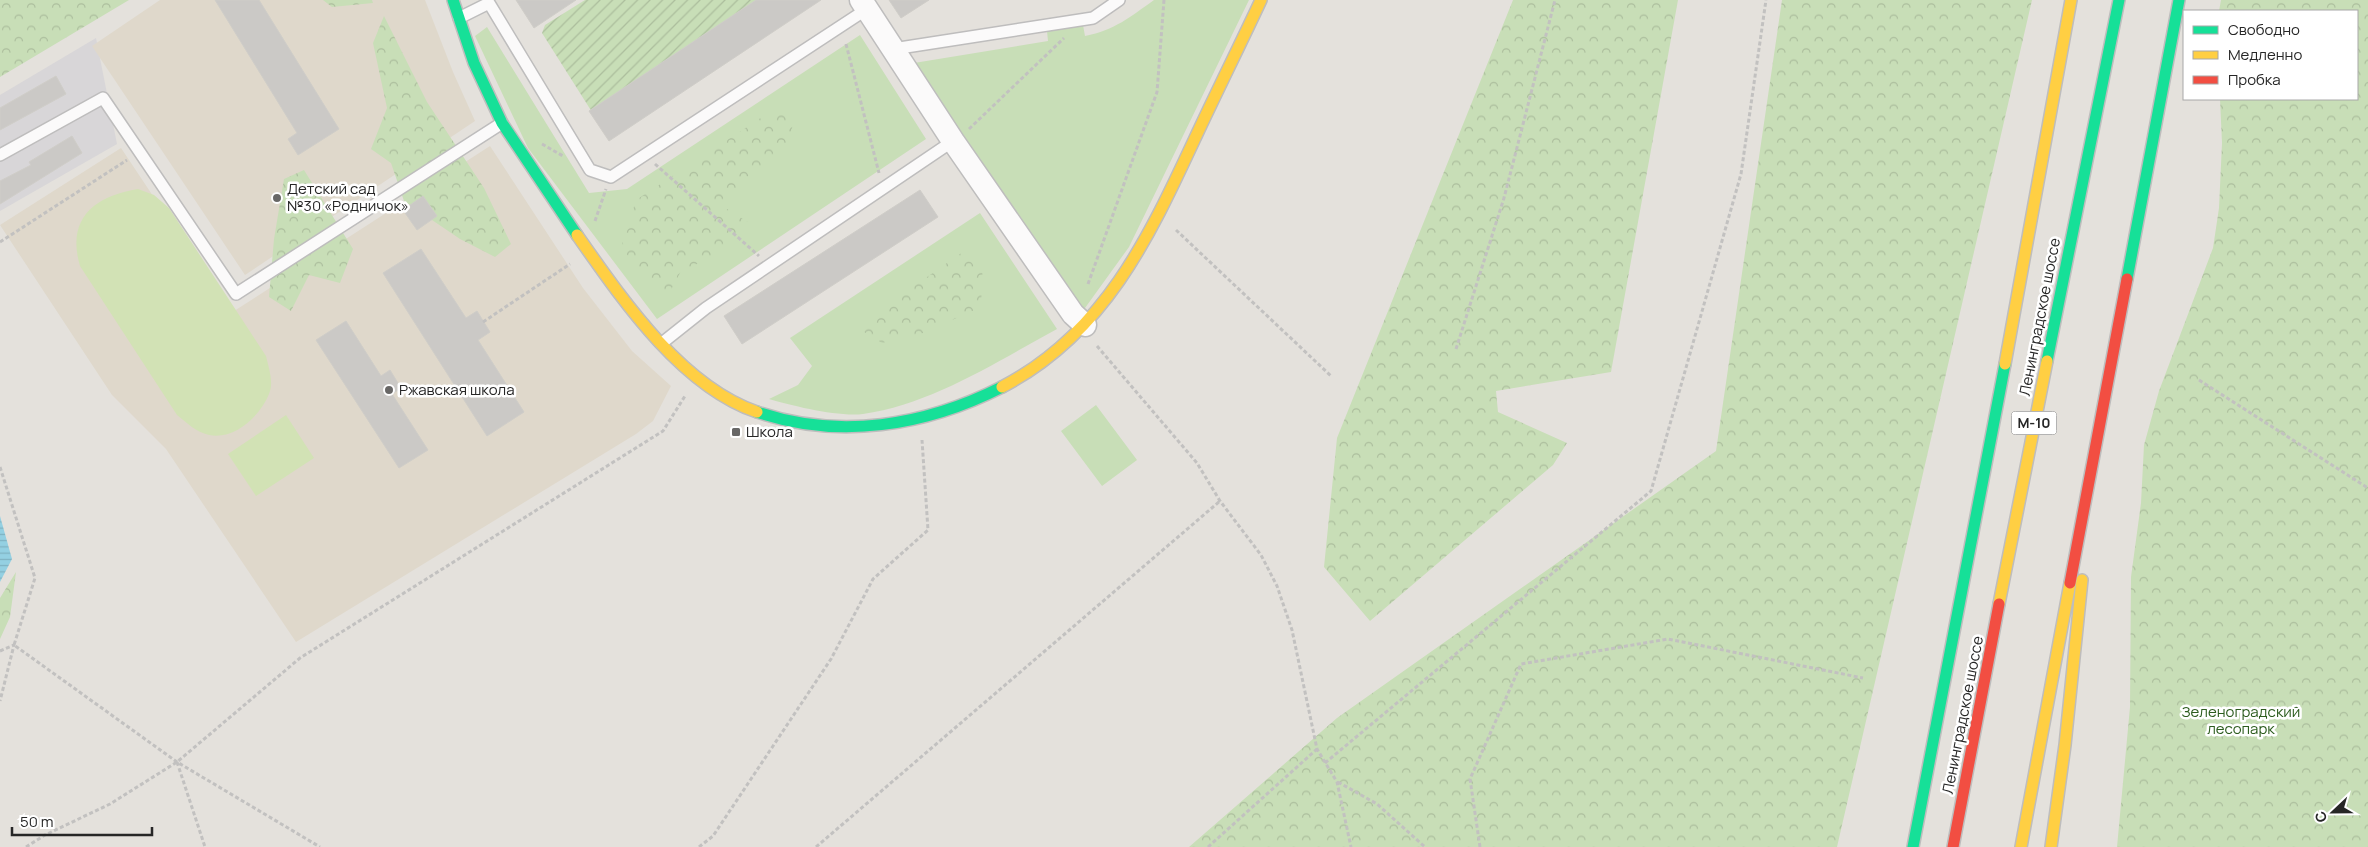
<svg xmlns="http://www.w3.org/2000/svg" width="2368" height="847" viewBox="0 0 2368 847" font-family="Manrope,sans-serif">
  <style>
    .industrial { fill: #d8d6d8 }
    .education { fill: #dfd8cb }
    .grass { fill: #c8deb7 }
    .forest { fill: url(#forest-crowns) }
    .garden { fill: url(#garden-furrows) }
    .pitch { fill: #d2e2b5 }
    .water { fill: url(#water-rules) }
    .building { fill: #cbc9c6; stroke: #cfcdc8 }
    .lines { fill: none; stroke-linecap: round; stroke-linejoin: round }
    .lane-casing { stroke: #bebdbd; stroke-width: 14 }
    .street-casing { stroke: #bebdbd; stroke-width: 25 }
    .fast-casing { stroke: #bebdbd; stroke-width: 14 }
    .slow-casing { stroke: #bebdbd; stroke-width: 14 }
    .jam-casing { stroke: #bebdbd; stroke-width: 14 }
    .path { stroke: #c2c1c0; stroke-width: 3; stroke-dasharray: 4 2.5; stroke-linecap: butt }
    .lane { stroke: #fbfafa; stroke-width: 11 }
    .street { stroke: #fbfafa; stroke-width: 22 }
    .fast { stroke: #16e098; stroke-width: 11 }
    .slow { stroke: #ffcf43; stroke-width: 11 }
    .jam { stroke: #f24e42; stroke-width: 11 }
    .poi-dot { fill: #686766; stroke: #fff; stroke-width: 2 }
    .labels { text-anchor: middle; stroke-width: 5; stroke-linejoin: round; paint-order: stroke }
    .shield { fill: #fff; stroke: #676767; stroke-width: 1 }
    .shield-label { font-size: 14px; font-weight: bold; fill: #262626 }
    .poi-label { font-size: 15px; fill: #262626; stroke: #fff; text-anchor: start }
    .street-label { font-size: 15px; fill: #262626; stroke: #fff }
    .park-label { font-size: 15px; fill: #2c5c1e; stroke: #fff }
  </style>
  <defs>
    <pattern id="forest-crowns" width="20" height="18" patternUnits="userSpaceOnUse" patternTransform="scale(1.25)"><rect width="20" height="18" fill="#c8deb7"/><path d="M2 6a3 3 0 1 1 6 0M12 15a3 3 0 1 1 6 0" fill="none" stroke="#acbe9d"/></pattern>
    <pattern id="garden-furrows" width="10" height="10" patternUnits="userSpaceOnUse" patternTransform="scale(1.25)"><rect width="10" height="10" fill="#c8deb7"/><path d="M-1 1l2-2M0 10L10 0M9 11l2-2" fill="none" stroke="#acbe9d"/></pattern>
    <pattern id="water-rules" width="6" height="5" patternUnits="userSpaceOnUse" patternTransform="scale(1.25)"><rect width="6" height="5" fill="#94d0e2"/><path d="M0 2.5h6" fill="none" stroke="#7fb2c2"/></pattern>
  </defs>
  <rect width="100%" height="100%" fill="#e4e1dc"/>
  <path class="industrial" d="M 96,38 L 117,144 L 0,211 L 0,95 Z"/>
  <path class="education" d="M 160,0 L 425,0 L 453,72 L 475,121 L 245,275 L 92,46 Z
    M 490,146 L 583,288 L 632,351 L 671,386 L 653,421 L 636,434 L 296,642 L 166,449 L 112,395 L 0,225 L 121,148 L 231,313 Z"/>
  <path class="grass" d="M 1154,0 L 1249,0 L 1129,247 L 1085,308 L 1074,306 L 914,63 L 1048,41 L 1047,31 L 1083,25 L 1085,36 C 1115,30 1130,17 1154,0 Z
    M 487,27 L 589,193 L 627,189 L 860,35 L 926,139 L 657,319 L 528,148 L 475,36 Z
    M 980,213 L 1057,329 C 996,362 932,404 863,414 C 838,417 793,406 769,399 L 798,385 L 812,366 L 790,338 Z
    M 1096,405 L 1137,460 L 1102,486 L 1061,431 Z"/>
  <path class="forest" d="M 0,0 L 129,0 L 0,77 Z
    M 323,0 L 372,0 L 373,3 L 332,7 Z
    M 1513,0 L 1678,0 L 1611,372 L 1496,391 L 1498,412 L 1567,443 L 1553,465 L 1370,621 L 1324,567 L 1337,438 Z
    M 1782,0 L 2032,0 L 1837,847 L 1189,847 L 1337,718 L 1716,451 Z
    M 2221,0 L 2368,0 L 2368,847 L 2117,847 L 2130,707 L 2131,577 L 2141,503 L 2144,445 L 2159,391 L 2213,248 L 2219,208 L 2222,143 L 2220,99 L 2357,99 L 2357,11 L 2219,11 Z
    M 384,16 L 427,102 L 484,188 L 511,244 L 495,257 L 460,239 L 404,201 L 391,163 L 371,149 L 387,108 L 373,43 Z
    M 795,114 L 786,156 L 741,180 L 724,207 L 751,224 L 723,250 L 680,273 L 666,299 L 621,248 L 636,200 L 765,115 Z
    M 304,170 L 353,249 L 340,283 L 309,275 L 291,311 L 269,297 L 274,239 L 284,179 Z
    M 964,251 L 983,258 L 981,307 L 923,333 L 882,343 L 856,327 Z
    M 16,572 L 10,617 L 0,639 L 0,598 Z"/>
  <path class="garden" d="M 585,0 L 764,0 L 592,112 L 542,33 L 545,25 Z"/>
  <path class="pitch" d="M 138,189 L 154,195 L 169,208 L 266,356 C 269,369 274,382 269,394 C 260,416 235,440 209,435 C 196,432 187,423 177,415 L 80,266 C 66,219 94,196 138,189 Z
    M 286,415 L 314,458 L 256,496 L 228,454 Z"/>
  <path class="water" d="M 0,516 L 12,559 L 0,582 Z"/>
  <path class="building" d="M 215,0 L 259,0 L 339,129 L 298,155 L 288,139 L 297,133 Z
    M 516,0 L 576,0 L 534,28 Z
    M 756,0 L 821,0 L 609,141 L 589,111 Z
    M 889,0 L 929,0 L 901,18 Z
    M 56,76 L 66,94 L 0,130 L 0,108 Z
    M 72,136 L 82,153 L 0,204 L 0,181 L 31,165 L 29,162 Z
    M 920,190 L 938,217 L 742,344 L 724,316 Z
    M 423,196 L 437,216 L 417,230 L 403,210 Z
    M 421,249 L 466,318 L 477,311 L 490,332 L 478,340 L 524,412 L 487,436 L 383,273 Z
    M 346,321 L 381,376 L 390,370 L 401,388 L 392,394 L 428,450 L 399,468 L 316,340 Z"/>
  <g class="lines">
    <g class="lane-casing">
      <path id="lane" d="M 459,18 L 489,3 L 590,170 L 611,177 L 867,9
        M 893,49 L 1093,18 L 1119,0
        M 0,155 L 103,98 L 236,294 L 502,123
        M 662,343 L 706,308 L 953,141"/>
    </g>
    <g class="street-casing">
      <path id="street" d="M 861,0 L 953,141 L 1073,314 L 1085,325"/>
    </g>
    <g class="fast-casing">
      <path id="fast" d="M 453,0 L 474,63 L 502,123 L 577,235
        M 2127,279 L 2179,0
        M 2047,361 L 2119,0
        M 757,412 C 839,440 925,426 1002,387
        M 1913,847 L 2005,364"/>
    </g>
    <g class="slow-casing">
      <path id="slow" d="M 577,235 C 622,299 681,386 757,412
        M 2005,364 L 2071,0
        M 1002,387 C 1106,333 1150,235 1197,134 C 1218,89 1240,45 1261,0
        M 1999,604 L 2047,361
        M 2021,847 L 2070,583
        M 2051,847 L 2065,745 L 2082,580"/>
    </g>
    <g class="jam-casing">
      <path id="jam" d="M 2070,583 L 2127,279
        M 1953,847 L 1999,604"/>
    </g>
    <path class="path" d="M 846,44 L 879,173
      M 969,129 L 1064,38
      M 542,144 L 563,156
      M 655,164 L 759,256
      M 595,221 L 606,189
      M 1176,230 L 1331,376
      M 0,242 L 127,160
      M 1088,284 L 1157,92 L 1164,0
      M 483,322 L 570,264
      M 1097,346 L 1197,463 L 1220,501 L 1261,555 L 1277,586 L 1292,630 L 1317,749 L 1337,782 L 1351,847
      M 1456,349 L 1504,198 L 1555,0
      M 2199,380 L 2368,488
      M 0,467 L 35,578 L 14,645 L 177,762 L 320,847
      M 0,651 L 14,645 L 0,701
      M 177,762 L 205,847
      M 1325,763 L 1651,491 L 1741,174 L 1766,0
      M 1338,782 L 1377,804 L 1425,847
      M 26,847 L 45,835 L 110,804 L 177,762 L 300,658 L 663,431 L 685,396
      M 699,847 L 713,836 L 831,659 L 873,579 L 928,530 L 922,440
      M 816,847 L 1220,501
      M 1208,847 L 1317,749
      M 1480,847 L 1470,779 L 1521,664 L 1668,639 L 1863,678"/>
    <use href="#lane" class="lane"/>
    <use href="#street" class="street"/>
    <use href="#fast" class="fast"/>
    <use href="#slow" class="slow"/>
    <use href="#jam" class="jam"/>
  </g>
  <g class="poi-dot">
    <circle cx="277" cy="198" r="5"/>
    <circle cx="389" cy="390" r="5"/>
    <rect x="731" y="427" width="10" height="10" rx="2.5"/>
  </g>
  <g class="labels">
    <rect class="shield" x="2011.5" y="411.5" width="45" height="23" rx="4"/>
    <g class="shield-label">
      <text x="2034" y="428">М-10</text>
    </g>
    <g class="poi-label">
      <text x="287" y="194">Детский сад<tspan x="287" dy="17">№30 «Родничок»</tspan></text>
      <text x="399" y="395">Ржавская школа</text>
      <text x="746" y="437">Школа</text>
    </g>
    <g class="street-label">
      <text transform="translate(2040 317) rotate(-79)" y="5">Ленинградское шоссе</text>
      <text transform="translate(1963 715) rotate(-79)" y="5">Ленинградское шоссе</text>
    </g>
    <g class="park-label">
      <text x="2241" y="717">Зеленоградский<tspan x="2241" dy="17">лесопарк</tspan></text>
    </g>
  </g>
  <rect x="2183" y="10" width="175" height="90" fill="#ffffff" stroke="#a8a8a8"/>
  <rect x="2193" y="26" width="25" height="8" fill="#16e098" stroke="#a8a8a8"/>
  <text x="2228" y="35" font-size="15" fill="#262626">Свободно</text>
  <rect x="2193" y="51" width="25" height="8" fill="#ffcf43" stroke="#a8a8a8"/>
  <text x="2228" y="60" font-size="15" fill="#262626">Медленно</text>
  <rect x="2193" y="76" width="25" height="8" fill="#f24e42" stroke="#a8a8a8"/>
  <text x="2228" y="85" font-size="15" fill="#262626">Пробка</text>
  <g transform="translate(2333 812) rotate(248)" stroke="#ffffff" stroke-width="4" paint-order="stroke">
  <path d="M0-4L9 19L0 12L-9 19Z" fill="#262626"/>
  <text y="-8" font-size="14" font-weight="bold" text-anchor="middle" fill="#262626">С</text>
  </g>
  <path d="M12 827v8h140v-8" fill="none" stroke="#262626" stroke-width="2.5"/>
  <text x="20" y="827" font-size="15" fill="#262626" stroke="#ffffff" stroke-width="4" paint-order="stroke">50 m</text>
</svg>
